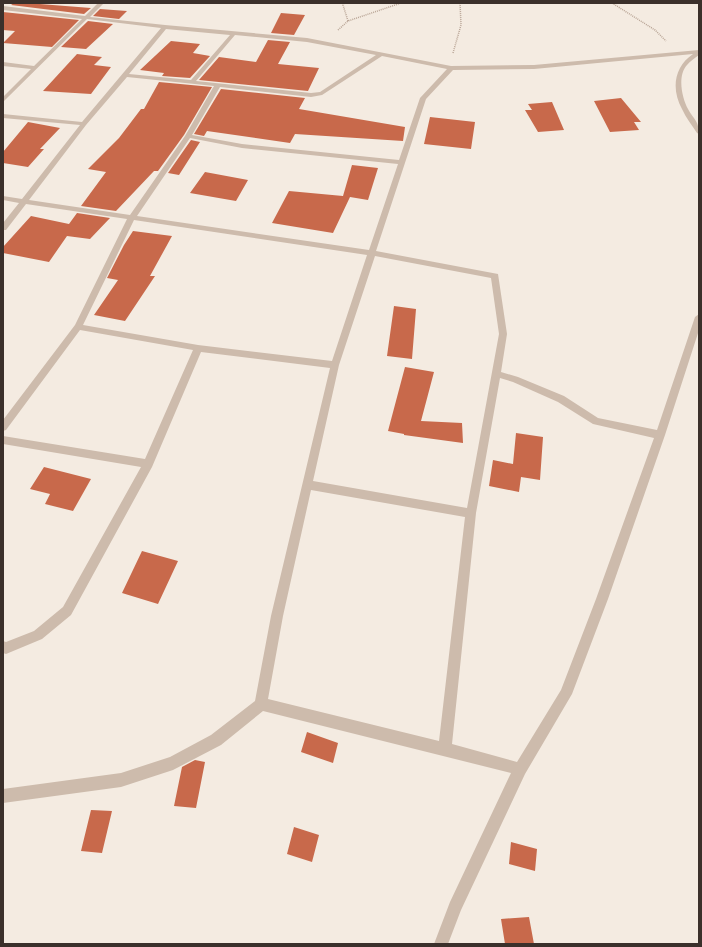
<svg xmlns="http://www.w3.org/2000/svg" width="702" height="947" viewBox="0 0 702 947" font-family="'Golos Text',sans-serif">
  <style>
    .building { fill: #c8694b }
    .lines { fill: none; stroke-linecap: round; stroke-linejoin: round }
    .path { stroke: #b9a596; stroke-width: 1.5; stroke-dasharray: 1 1; stroke-linecap: butt }
    .street { fill: #cdbbac; fill-rule: evenodd }
  </style>
  <rect width="100%" height="100%" fill="#f4ebe1"/>
  <path class="building" d="M 14,3 L 27,3 L 91,8 L 84,14 L 11,5 Z
    M 100,9 L 127,11 L 119,19 L 93,16 Z
    M 3,12 L 79,20 L 52,47 L 3,43 L 15,31 L 3,30 Z
    M 281,13 L 305,15 L 294,35 L 271,33 Z
    M 88,21 L 113,24 L 86,49 L 61,47 Z
    M 268,40 L 290,42 L 278,64 L 319,68 L 308,91 L 199,80 L 219,57 L 256,62 Z
    M 171,41 L 200,44 L 193,53 L 210,56 L 190,78 L 162,76 L 164,73 L 140,70 Z
    M 77,54 L 102,57 L 94,65 L 111,67 L 91,94 L 43,91 Z
    M 159,82 L 212,87 L 184,135 L 158,171 L 154,171 L 116,211 L 81,206 L 106,172 L 88,169 L 119,138 L 141,109 L 144,109 Z
    M 221,89 L 305,98 L 299,109 L 405,127 L 403,141 L 295,134 L 290,143 L 207,131 L 204,136 L 194,134 Z
    M 621,98 L 641,122 L 634,122 L 639,130 L 610,132 L 594,101 Z
    M 552,102 L 564,130 L 538,132 L 525,110 L 532,110 L 528,104 Z
    M 430,117 L 475,122 L 471,149 L 424,144 Z
    M 28,122 L 60,128 L 40,149 L 44,149 L 28,167 L 3,163 L 3,152 Z
    M 191,140 L 200,142 L 179,175 L 168,173 Z
    M 352,165 L 378,168 L 368,200 L 350,197 L 333,233 L 272,223 L 289,191 L 343,196 Z
    M 205,172 L 248,180 L 236,201 L 190,193 Z
    M 77,213 L 110,218 L 90,239 L 67,236 L 49,262 L 3,253 L 3,247 L 31,216 L 69,224 Z
    M 133,231 L 172,236 L 150,276 L 155,276 L 125,321 L 94,315 L 118,280 L 107,278 L 124,245 Z
    M 394,306 L 416,309 L 412,359 L 387,356 Z
    M 405,367 L 434,372 L 421,421 L 462,423 L 463,443 L 404,435 L 404,434 L 388,431 Z
    M 516,433 L 543,437 L 540,480 L 521,477 L 519,492 L 489,486 L 493,460 L 513,464 Z
    M 44,467 L 91,479 L 73,511 L 45,504 L 50,494 L 30,489 Z
    M 142,551 L 178,561 L 158,604 L 122,593 Z
    M 307,732 L 338,743 L 333,763 L 301,752 Z
    M 195,760 L 205,762 L 196,808 L 174,806 L 182,767 Z
    M 91,810 L 112,811 L 102,853 L 81,851 Z
    M 294,827 L 319,835 L 312,862 L 287,854 Z
    M 511,842 L 537,849 L 535,871 L 509,864 Z
    M 529,917 L 534,944 L 505,944 L 501,919 Z"/>
  <g class="lines">
    <path class="path" d="M 344,3 L 343,5 L 348,21
      M 612,3 L 655,30 L 666,41
      M 338,30 L 348,21 L 401,3
      M 453,53 L 461,25 L 460,3"/>
    <path class="street" d="M 98,3 L 104,3 L 90,17 L 165,25 L 307,38 L 451,66 L 534,65 L 699,50 L 699,55 C 695,58 690,61 687,65 C 677,76 682,98 688,109 C 694,120 699,121 699,134 L 697,133 C 692,125 686,118 682,109 C 671,89 674,67 693,54 L 534,69 L 453,70 L 426,99 L 376,251 L 498,274 L 507,334 L 501,372 L 518,377 L 564,396 L 598,418 L 657,430 L 695,317 L 699,314 L 699,330 L 665,435 L 608,599 L 572,694 L 525,774 L 461,910 L 448,944 L 434,944 L 450,902 L 511,773 L 263,711 L 221,745 L 173,770 L 121,787 L 3,803 L 3,789 L 121,773 L 170,757 L 211,735 L 255,701 L 271,616 L 330,368 L 201,352 L 152,467 L 71,615 L 42,639 L 6,654 L 3,653 L 3,641 L 6,642 L 34,631 L 63,607 L 141,467 L 3,444 L 3,436 L 145,459 L 193,350 L 80,330 L 6,430 L 3,431 L 3,420 L 75,325 L 127,219 L 26,204 L 6,230 L 3,230 L 3,223 L 19,203 L 3,200 L 3,196 L 22,199 L 80,125 L 3,118 L 3,114 L 82,122 L 161,28 L 87,19 L 3,102 L 3,97 L 31,69 L 3,66 L 3,62 L 34,66 L 82,19 L 3,10 L 3,6 L 85,16 ZM 166,29 L 230,35 L 191,80 L 129,74 ZM 235,35 L 307,42 L 376,55 L 320,92 L 311,93 L 196,81 ZM 382,56 L 447,69 L 420,98 L 399,160 L 242,144 L 192,135 L 220,87 L 311,97 L 322,95 ZM 127,77 L 214,86 L 185,136 L 130,215 L 29,200 L 86,125 ZM 190,138 L 242,148 L 398,164 L 369,250 L 137,216 ZM 134,220 L 367,255 L 332,361 L 198,345 L 83,325 ZM 375,256 L 491,278 L 499,334 L 467,508 L 313,481 L 339,365 ZM 500,378 L 513,382 L 558,402 L 593,424 L 654,438 L 596,599 L 561,690 L 517,762 L 452,744 L 476,513 ZM 311,490 L 465,517 L 439,741 L 268,699 L 283,616 Z"/>
  </g>
  <rect width="702" height="947" fill="none" stroke="#3b302b" stroke-width="8"/>
</svg>
